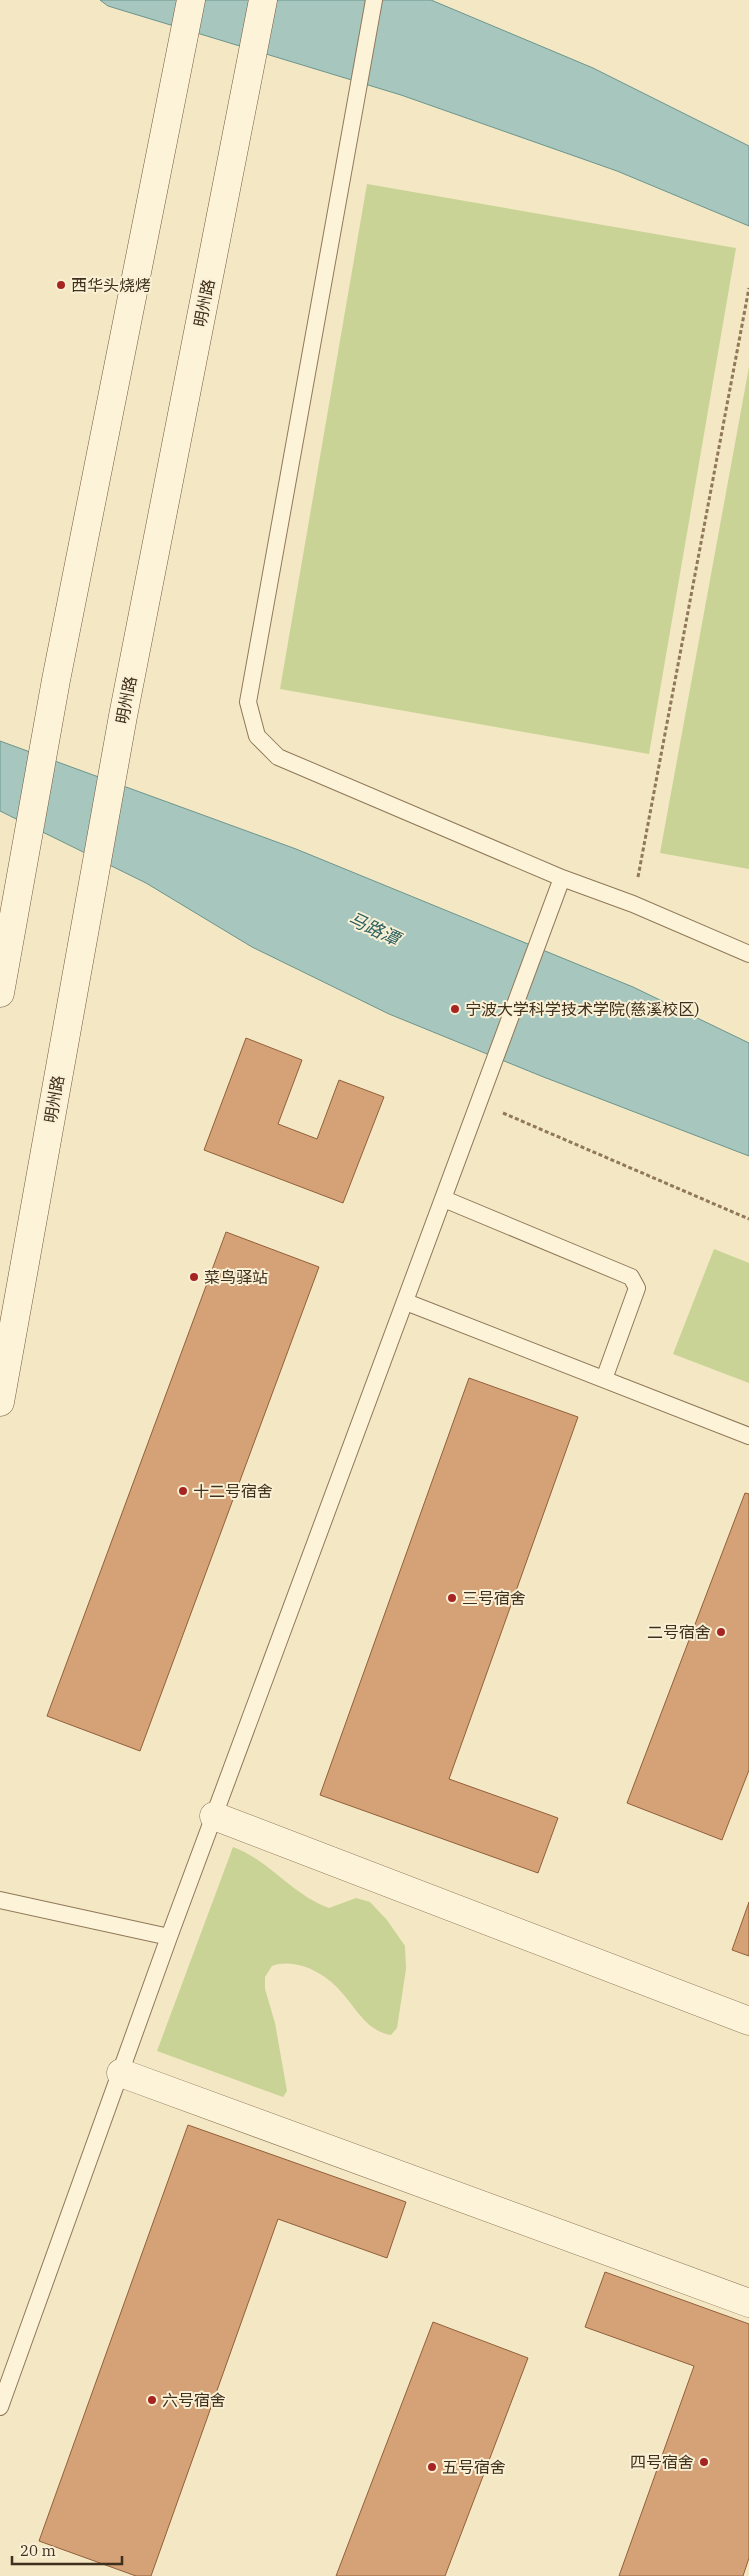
<svg xmlns="http://www.w3.org/2000/svg" width="749" height="2576" viewBox="0 0 749 2576" font-family="'IBM Plex Serif','Noto Sans SC',serif">
  <style>
    .green { fill: #cad396 }
    .water { fill: #a6c6be; stroke: #6c958c }
    .building { fill: #d5a176; stroke: #92603b }
    .lines { fill: none; stroke-linecap: round; stroke-linejoin: round }
    .lane-casing { stroke: #907858; stroke-width: 18 }
    .street-casing { stroke: #907858; stroke-width: 29 }
    .secondary-casing { stroke: #72583b; stroke-width: 29 }
    .path { stroke: #907858; stroke-width: 3; stroke-dasharray: 4 2.5; stroke-linecap: butt }
    .lane { stroke: #fcf3d9; stroke-width: 16 }
    .street { stroke: #fcf3d9; stroke-width: 28 }
    .secondary { stroke: #fcf3d9; stroke-width: 28 }
    .poi-dot { fill: #a62421; stroke: #f9f0d5; stroke-width: 2 }
    .labels { text-anchor: middle; stroke-width: 4; stroke-linejoin: round; paint-order: stroke }
    .poi-label { font-size: 16px; fill: #3f2f1d; stroke: #f9f0d5; text-anchor: start }
    .street-label { font-size: 16px; fill: #3f2f1d; stroke: #f9f0d5 }
    .water-label { font-size: 18px; font-style: italic; fill: #2b605e; stroke: #f9f0d5 }
  </style>
  <rect width="100%" height="100%" fill="#f3e7c4"/>
  <path class="green" d="M 367,184 L 736,248 L 649,754 L 280,689 Z
    M 749,367 L 749,869 L 660,853 Z
    M 714,1249 L 749,1263 L 749,1383 L 673,1354 Z
    M 233,1847 C 269,1860 291,1894 329,1908 L 356,1898 L 370,1902 L 387,1920 L 405,1946 L 406,1969 L 397,2028 L 391,2035 C 367,2031 358,2011 343,1994 C 327,1974 297,1957 272,1966 L 265,1977 L 265,1989 L 275,2023 L 287,2091 L 283,2097 L 157,2051 Z"/>
  <path class="water" d="M 100,0 L 431,0 L 593,68 L 749,146 L 749,226 L 617,171 L 401,95 L 108,6 Z
    M 0,741 L 296,849 L 633,987 L 749,1043 L 749,1156 L 541,1076 L 389,1014 L 252,947 L 146,883 L 0,811 Z"/>
  <path class="building" d="M 246,1038 L 302,1060 L 278,1124 L 317,1139 L 339,1080 L 384,1097 L 343,1203 L 204,1150 Z
    M 226,1232 L 319,1267 L 140,1751 L 47,1716 Z
    M 469,1378 L 578,1417 L 449,1779 L 558,1818 L 538,1873 L 320,1795 Z
    M 745,1493 L 749,1494 L 749,1770 L 722,1840 L 627,1803 Z
    M 749,1902 L 749,1956 L 732,1950 Z
    M 188,2125 L 406,2202 L 387,2258 L 278,2219 L 151,2576 L 136,2576 L 39,2541 Z
    M 605,2272 L 749,2324 L 749,2558 L 743,2576 L 619,2576 L 694,2366 L 585,2327 Z
    M 433,2322 L 528,2358 L 445,2576 L 336,2576 Z"/>
  <g class="lines">
    <g class="lane-casing">
      <path id="lane" d="M 374,0 L 248,702 L 257,736 L 278,757 L 562,878 L 633,904 L 749,954
        M 444,1199 L 631,1277 L 637,1288 L 604,1379
        M 406,1302 L 749,1436
        M 0,1900 L 169,1937
        M 0,2407 L 169,1937 L 562,878"/>
    </g>
    <g class="street-casing">
      <path id="street" d="M 214,1816 L 749,2021
        M 121,2073 L 749,2303"/>
    </g>
    <g class="secondary-casing">
      <path id="secondary" d="M 0,993 L 56,680 L 191,0
        M 0,1402 L 123,716 L 263,0"/>
    </g>
    <path class="path" d="M 638,877 L 749,288
      M 503,1113 L 749,1219"/>
    <use href="#lane" class="lane"/>
    <use href="#street" class="street"/>
    <use href="#secondary" class="secondary"/>
  </g>
  <g class="poi-dot">
    <circle cx="61" cy="285" r="5"/>
    <circle cx="455" cy="1009" r="5"/>
    <circle cx="194" cy="1277" r="5"/>
    <circle cx="183" cy="1491" r="5"/>
    <circle cx="452" cy="1598" r="5"/>
    <circle cx="721" cy="1632" r="5"/>
    <circle cx="152" cy="2400" r="5"/>
    <circle cx="704" cy="2462" r="5"/>
    <circle cx="432" cy="2467" r="5"/>
  </g>
  <g class="labels">
    <g class="poi-label">
      <text x="71" y="291">西华头烧烤</text>
      <text x="465" y="1015">宁波大学科学技术学院(慈溪校区)</text>
      <text x="204" y="1283">菜鸟驿站</text>
      <text x="193" y="1497">十二号宿舍</text>
      <text x="462" y="1604">三号宿舍</text>
      <text x="711" y="1638" text-anchor="end">二号宿舍</text>
      <text x="162" y="2406">六号宿舍</text>
      <text x="694" y="2468" text-anchor="end">四号宿舍</text>
      <text x="442" y="2473">五号宿舍</text>
    </g>
    <g class="street-label">
      <text transform="translate(204 303) rotate(-79)" y="6">明州路</text>
      <text transform="translate(126 700) rotate(-79)" y="6">明州路</text>
      <text transform="translate(54 1099) rotate(-80)" y="6">明州路</text>
    </g>
    <g class="water-label">
      <text transform="translate(374 929) rotate(25)" y="6">马路潭</text>
    </g>
  </g>
  <path d="M12 2556v8h110v-8" fill="none" stroke="#3f2f1d" stroke-width="2.5"/>
  <text x="20" y="2556" font-size="15" fill="#3f2f1d" stroke="#f9f0d5" stroke-width="4" paint-order="stroke">20 m</text>
</svg>
